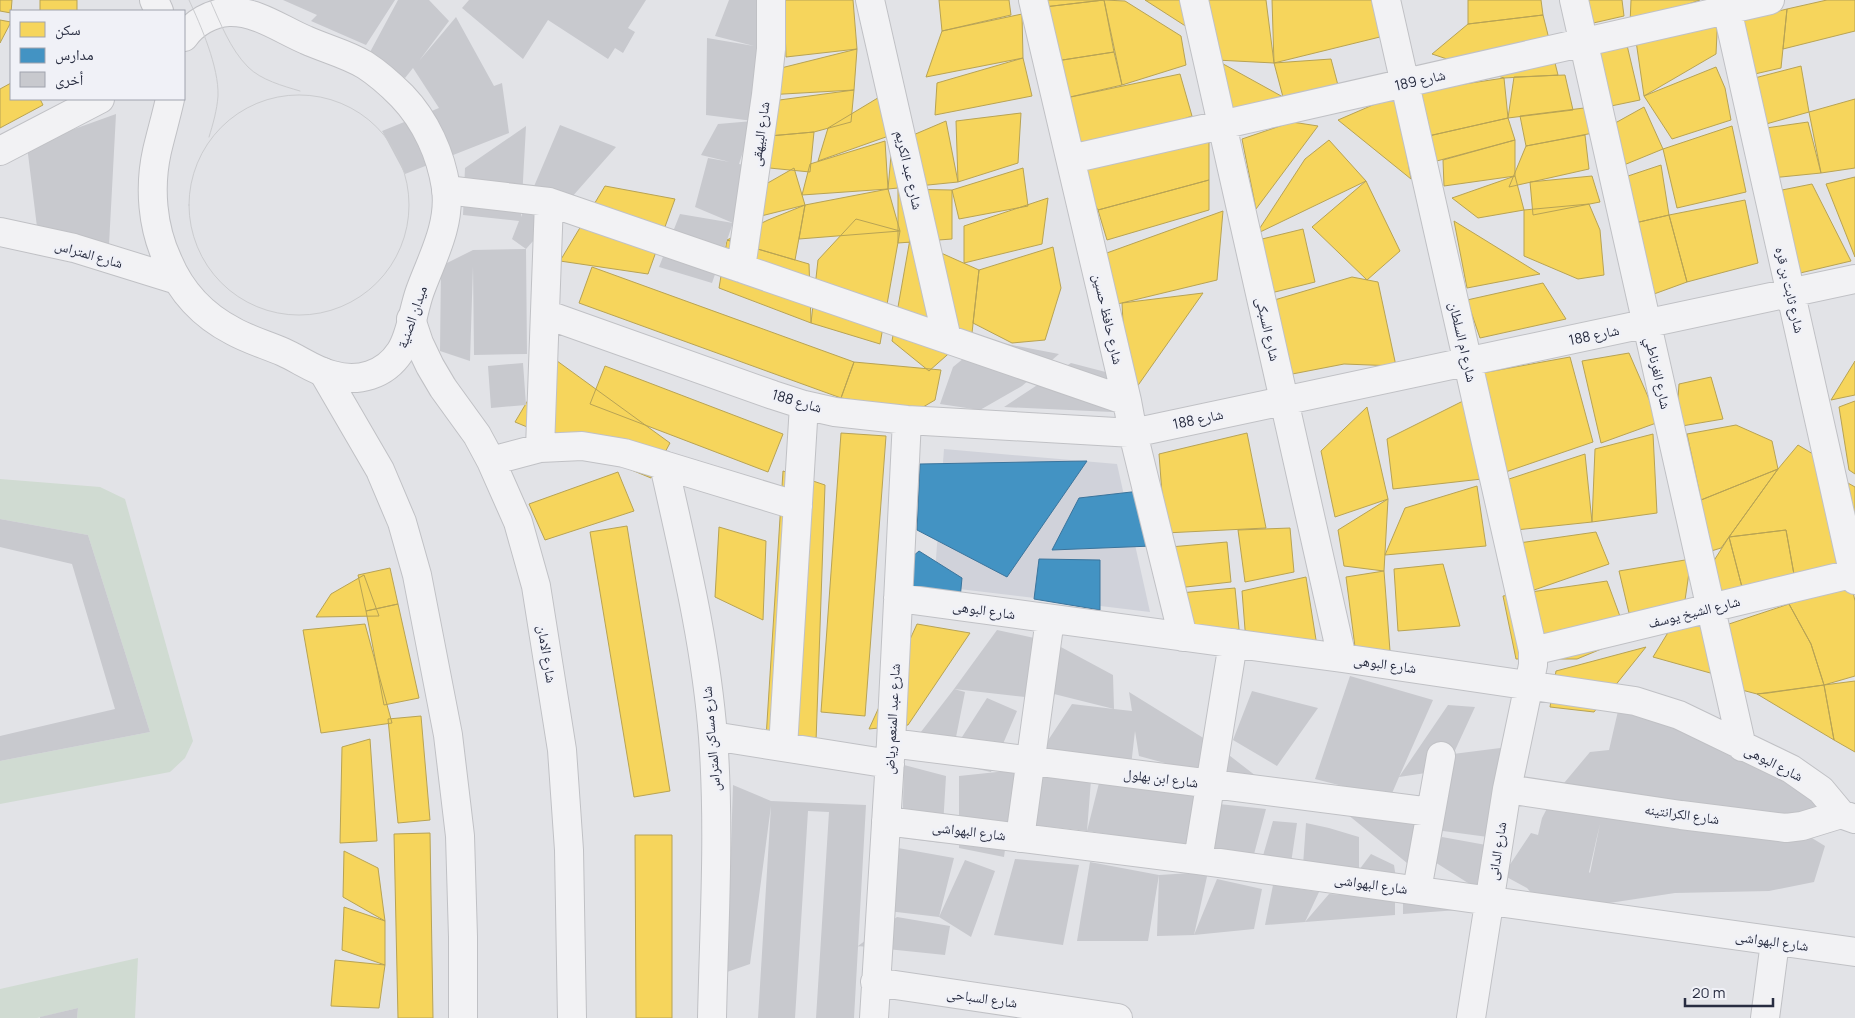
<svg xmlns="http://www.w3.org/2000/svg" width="1855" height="1018" viewBox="0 0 1855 1018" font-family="Manrope,'Noto Naskh Arabic',sans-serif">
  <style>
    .built { fill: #d0d2da }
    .green { fill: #d0dbd2 }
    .homes { fill: #f6d55c; stroke: #b8a354 }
    .schools { fill: #4393c3; stroke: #3b749c }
    .building { fill: #c8c9ce; fill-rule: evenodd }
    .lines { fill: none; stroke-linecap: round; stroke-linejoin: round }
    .minor-casing { stroke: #c0c1c5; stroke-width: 30 }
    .tertiary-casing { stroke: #c0c1c5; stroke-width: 30 }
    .minor { stroke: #f2f2f4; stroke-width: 28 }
    .tertiary { stroke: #f2f2f4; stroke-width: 28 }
    .tram { stroke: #cbcccf; stroke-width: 1 }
    .labels { text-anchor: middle; stroke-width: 5; stroke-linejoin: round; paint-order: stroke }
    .street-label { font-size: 14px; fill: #282d41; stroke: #f0f1f7 }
  </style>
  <rect width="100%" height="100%" fill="#e2e3e7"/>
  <path class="built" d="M 944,449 L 1117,464 L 1150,612 L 934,586 Z"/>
  <path class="green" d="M 0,479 L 100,487 L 125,499 L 193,741 L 185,758 L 170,772 L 0,804 L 0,761 L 150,732 L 88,535 L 0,519 Z
    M 138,958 L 135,1018 L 77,1018 L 78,1008 L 37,1018 L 0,1018 L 0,989 Z"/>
  <path class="homes" d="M 0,0 L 12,0 L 11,13 L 0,11 Z
    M 40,0 L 77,0 L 77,11 L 40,11 Z
    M 784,0 L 853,0 L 857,49 L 786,57 Z
    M 939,0 L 1009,0 L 1011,15 L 942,31 Z
    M 1043,0 L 1104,0 L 1044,7 Z
    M 1104,0 L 1114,52 L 1056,61 L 1044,7 Z
    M 1104,0 L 1125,1 L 1181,36 L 1186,65 L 1122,85 Z
    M 1145,0 L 1183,0 L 1187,27 Z
    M 1201,0 L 1266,0 L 1274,63 L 1216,60 Z
    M 1272,0 L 1382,0 L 1384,36 L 1274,63 Z
    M 1468,0 L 1541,0 L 1543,15 L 1468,24 Z
    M 1584,0 L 1622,0 L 1624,16 L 1589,24 Z
    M 1631,0 L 1700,0 L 1630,24 Z
    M 1827,0 L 1855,0 L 1855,31 L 1783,49 L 1787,9 Z
    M 1787,9 L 1781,68 L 1746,76 L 1738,21 Z
    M 1718,12 L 1716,54 L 1644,96 L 1636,41 Z
    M 1022,14 L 1023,58 L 926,77 L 942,31 Z
    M 1543,15 L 1558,75 L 1504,78 L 1432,54 L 1468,24 Z
    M 0,20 L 11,22 L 0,43 Z
    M 1626,41 L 1640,100 L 1611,106 L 1593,47 Z
    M 857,49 L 854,90 L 766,95 L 777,69 Z
    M 1114,52 L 1122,85 L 1057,100 L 1056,61 Z
    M 1023,58 L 1032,96 L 935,115 L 937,83 Z
    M 1331,59 L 1339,89 L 1283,97 L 1274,63 Z
    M 1216,60 L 1283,97 L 1230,112 Z
    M 1801,66 L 1809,112 L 1759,126 L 1747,80 Z
    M 1716,67 L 1725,88 L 1731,120 L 1672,139 L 1644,96 Z
    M 1180,74 L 1192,116 L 1071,159 L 1066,98 Z
    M 1565,75 L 1573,110 L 1508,118 L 1514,77 Z
    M 1504,78 L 1508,118 L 1424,137 L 1418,91 Z
    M 11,83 L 11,99 L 40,99 L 43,105 L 0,128 L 0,89 Z
    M 854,90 L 851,122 L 814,132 L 747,138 L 772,101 Z
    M 891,90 L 900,132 L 818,161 L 828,128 Z
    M 1396,95 L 1411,179 L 1338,120 Z
    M 1855,99 L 1855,168 L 1821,173 L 1809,112 Z
    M 1644,107 L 1663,149 L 1619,167 L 1608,127 Z
    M 1584,108 L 1593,133 L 1526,146 L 1520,116 Z
    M 1021,113 L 1018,163 L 958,182 L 956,121 Z
    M 1508,118 L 1515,140 L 1433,162 L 1424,137 Z
    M 946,121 L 958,182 L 888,189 L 892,144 Z
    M 1292,122 L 1318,126 L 1256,209 L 1242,139 Z
    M 1808,122 L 1821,173 L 1771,178 L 1759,129 Z
    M 1732,126 L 1746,192 L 1677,208 L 1663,149 Z
    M 814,132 L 810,172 L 749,166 L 747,138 Z
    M 1585,135 L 1589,169 L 1509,187 L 1526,146 Z
    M 1209,140 L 1209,180 L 1098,210 L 1072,165 Z
    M 1329,140 L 1366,181 L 1256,234 L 1305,159 Z
    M 1515,140 L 1515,176 L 1444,186 L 1443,160 Z
    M 885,141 L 888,189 L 802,195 L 810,164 Z
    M 1661,165 L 1669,215 L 1635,223 L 1625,177 Z
    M 794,168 L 805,205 L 733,223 L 752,192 Z
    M 1023,168 L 1028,206 L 959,219 L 952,190 Z
    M 1515,176 L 1524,210 L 1478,218 L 1452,198 Z
    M 1592,176 L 1600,202 L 1533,215 L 1530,182 Z
    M 1855,177 L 1855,257 L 1826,184 Z
    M 1209,180 L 1209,210 L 1107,240 L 1098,210 Z
    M 1366,181 L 1400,251 L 1367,280 L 1312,227 Z
    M 1812,184 L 1851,261 L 1796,274 L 1777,191 Z
    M 605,186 L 675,199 L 648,274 L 560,261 Z
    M 888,189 L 900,231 L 799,239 L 805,205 Z
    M 898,189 L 952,190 L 952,239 L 898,243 Z
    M 1048,198 L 1042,244 L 964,263 L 964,226 Z
    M 1745,200 L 1758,263 L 1687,282 L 1669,215 Z
    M 1589,204 L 1600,230 L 1604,275 L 1578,279 L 1524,256 L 1524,210 Z
    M 805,205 L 795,260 L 727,240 L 768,220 Z
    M 1223,211 L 1217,280 L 1105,307 L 1104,254 Z
    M 1669,215 L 1687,282 L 1654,294 L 1635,223 Z
    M 856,219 L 900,231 L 880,344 L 811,323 L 818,260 Z
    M 1454,221 L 1540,274 L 1467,288 Z
    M 1303,229 L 1315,282 L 1271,293 L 1258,240 Z
    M 910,239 L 979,270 L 972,333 L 929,371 L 892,341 Z
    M 727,240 L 809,264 L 811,323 L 719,288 Z
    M 1053,247 L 1061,288 L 1045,340 L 1012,343 L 973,323 L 979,270 Z
    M 592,267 L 854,362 L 841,398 L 579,303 Z
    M 1352,277 L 1378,282 L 1396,366 L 1344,364 L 1282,376 L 1271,301 Z
    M 1543,283 L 1566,319 L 1480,338 L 1467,300 Z
    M 1203,293 L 1127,401 L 1122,303 Z
    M 1629,353 L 1659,422 L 1601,443 L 1582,361 Z
    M 1570,357 L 1593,442 L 1494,476 L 1482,373 Z
    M 553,358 L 670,443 L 651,478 L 515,422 Z
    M 1855,361 L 1855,395 L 1831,400 Z
    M 854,362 L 941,370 L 935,400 L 918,410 L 841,398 Z
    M 605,366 L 783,434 L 768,472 L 590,404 Z
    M 1711,377 L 1723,419 L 1676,427 L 1679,384 Z
    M 1463,401 L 1482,479 L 1393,489 L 1387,439 Z
    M 1855,401 L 1855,474 L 1849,470 L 1839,407 Z
    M 1367,407 L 1388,499 L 1335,517 L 1321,451 Z
    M 1736,425 L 1772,441 L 1778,469 L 1701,500 L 1687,434 Z
    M 841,433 L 886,436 L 865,716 L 821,712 Z
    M 1247,433 L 1266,528 L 1165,533 L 1159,454 Z
    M 1653,434 L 1657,513 L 1592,522 L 1595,449 Z
    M 1798,445 L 1823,460 L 1843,565 L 1795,580 L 1786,530 L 1729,537 L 1778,469 Z
    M 1585,454 L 1592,522 L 1506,531 L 1506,480 Z
    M 1778,469 L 1721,548 L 1708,552 L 1701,500 Z
    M 783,471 L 825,485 L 816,742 L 766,738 Z
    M 618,472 L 634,511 L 545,540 L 529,504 Z
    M 1839,478 L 1855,487 L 1855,547 Z
    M 1477,486 L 1486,546 L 1385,555 L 1405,508 Z
    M 1388,499 L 1384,571 L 1344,566 L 1338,530 Z
    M 627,526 L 670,791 L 634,797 L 590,532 Z
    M 719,527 L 766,541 L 763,620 L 715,597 Z
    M 1290,528 L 1294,572 L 1245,582 L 1238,530 Z
    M 1786,530 L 1795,580 L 1743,591 L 1729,537 Z
    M 1596,532 L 1609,564 L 1534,590 L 1519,543 Z
    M 1729,537 L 1743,591 L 1716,593 L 1708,570 Z
    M 1227,542 L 1231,582 L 1177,588 L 1170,547 Z
    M 1691,559 L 1684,607 L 1629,613 L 1619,571 Z
    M 1443,564 L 1460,626 L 1398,631 L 1394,569 Z
    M 390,568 L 398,604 L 366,611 L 358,575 Z
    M 1384,571 L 1390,651 L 1355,647 L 1346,577 Z
    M 364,575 L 379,616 L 316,617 L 331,594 Z
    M 1306,577 L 1317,646 L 1246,642 L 1242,591 Z
    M 1607,581 L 1628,638 L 1577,659 L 1516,659 L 1503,596 Z
    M 1851,583 L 1855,601 L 1855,676 L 1824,685 L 1811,644 L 1789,604 Z
    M 1235,588 L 1240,639 L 1186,634 L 1180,593 Z
    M 398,604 L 419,698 L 384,705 L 366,611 Z
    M 1789,604 L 1811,644 L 1824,685 L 1757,694 L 1738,689 L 1723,626 Z
    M 1703,620 L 1721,676 L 1653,657 L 1672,626 Z
    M 365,624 L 392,723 L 321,733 L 303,630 Z
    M 917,624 L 970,633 L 908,725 L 869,729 Z
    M 1646,647 L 1594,712 L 1550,707 L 1556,671 Z
    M 1855,681 L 1855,752 L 1834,740 L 1824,685 Z
    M 1824,685 L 1834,740 L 1757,694 L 1768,693 Z
    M 421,716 L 430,820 L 398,823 L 388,719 Z
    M 370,739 L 377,841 L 340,843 L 342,747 Z
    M 430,833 L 433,1018 L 398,1018 L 394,834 Z
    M 635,835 L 672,835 L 672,1018 L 636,1018 Z
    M 344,851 L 378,868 L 385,921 L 343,897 Z
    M 344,907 L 385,921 L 385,965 L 342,950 Z
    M 335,960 L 385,965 L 379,1008 L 331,1006 Z"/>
  <path class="schools" d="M 1087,461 L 1007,577 L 917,530 L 920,464 Z
    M 1140,491 L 1152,546 L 1052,550 L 1079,498 Z
    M 919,551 L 962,578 L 958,620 L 887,578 Z
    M 1039,559 L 1100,560 L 1100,610 L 1034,599 Z"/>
  <path class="building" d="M 283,0 L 395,0 L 366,45 L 311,21 L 317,15 Z
    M 398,0 L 429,0 L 449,21 L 419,61 L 456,17 L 494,86 L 502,83 L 509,133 L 405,174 L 382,131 L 439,108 L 413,68 L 405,78 L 369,54 Z
    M 469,0 L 646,0 L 628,28 L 635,32 L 623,53 L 615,48 L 608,59 L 548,20 L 523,59 L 462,8 Z
    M 729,0 L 762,0 L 753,121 L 706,115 L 707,38 L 754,46 L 715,36 Z
    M 116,114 L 109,245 L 37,227 L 27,146 Z
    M 753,121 L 739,164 L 749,166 L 733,223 L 712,283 L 659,267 L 680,214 L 733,223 L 695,207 L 708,158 L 730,162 L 701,155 L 718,124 Z
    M 560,125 L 616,147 L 526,249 L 512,239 L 519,221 L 463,215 L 465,168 L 526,126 L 521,217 Z
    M 526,249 L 527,354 L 474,355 L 473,266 L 470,361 L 440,351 L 441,266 L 473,250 Z
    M 986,340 L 1059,354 L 1022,386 L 980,410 L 940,404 L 953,367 Z
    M 523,363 L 526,405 L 491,408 L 488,366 Z
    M 1071,363 L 1121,376 L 1112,412 L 1004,407 Z
    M 0,519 L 88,535 L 150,732 L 0,761 L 0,736 L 115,709 L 72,564 L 0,547 Z
    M 997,630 L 1039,639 L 1025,697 L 954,689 Z
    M 1059,646 L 1113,675 L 1114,709 L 1132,711 L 1129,692 L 1205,739 L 1205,774 L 1139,756 L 1135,731 L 1131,766 L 1041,751 L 1072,704 L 1114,709 L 1054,694 Z
    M 1350,676 L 1433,700 L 1399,777 L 1448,705 L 1475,707 L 1446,770 L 1399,777 L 1390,798 L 1315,779 Z
    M 954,689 L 965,692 L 956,737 L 917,737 Z
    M 1252,691 L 1318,708 L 1277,766 L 1233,740 Z
    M 987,698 L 1017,711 L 991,772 L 946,762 Z
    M 1618,711 L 1698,735 L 1833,802 L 1807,835 L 1825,846 L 1814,882 L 1769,891 L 1675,893 L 1583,907 L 1545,909 L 1527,888 L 1503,875 L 1531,833 L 1538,835 L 1542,818 L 1554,795 L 1590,752 L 1609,750 ZM 1600,824 L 1590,873 L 1589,872 L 1596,841 Z
    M 1516,746 L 1488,837 L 1428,829 L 1453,754 Z
    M 1225,752 L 1265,783 L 1221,777 Z
    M 904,765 L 946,776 L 942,843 L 902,838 Z
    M 1016,770 L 1004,857 L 959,848 L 959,776 Z
    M 1039,773 L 1091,780 L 1087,831 L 1033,825 Z
    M 1099,783 L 1198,792 L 1193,847 L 1087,831 Z
    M 733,785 L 771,801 L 866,805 L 854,1018 L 816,1018 L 829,812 L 808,811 L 795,1018 L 758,1018 L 771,806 L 750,964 L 727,972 Z
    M 1219,804 L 1266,809 L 1253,858 L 1210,853 Z
    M 1347,814 L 1419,822 L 1407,863 Z
    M 1273,821 L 1297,823 L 1291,863 L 1262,859 Z
    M 1306,823 L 1329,828 L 1359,837 L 1359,870 L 1303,865 Z
    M 1442,837 L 1486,845 L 1476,888 L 1430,859 Z
    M 898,848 L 954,858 L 939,917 L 965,860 L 995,871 L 971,937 L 939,917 L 888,911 Z
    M 1371,854 L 1394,865 L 1396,878 L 1359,870 Z
    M 1015,859 L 1079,865 L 1063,945 L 994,935 Z
    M 1090,862 L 1159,875 L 1148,941 L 1077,941 Z
    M 1208,872 L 1194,935 L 1157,936 L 1159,875 Z
    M 1217,879 L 1262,889 L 1254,929 L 1194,935 Z
    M 1273,885 L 1319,892 L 1305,922 L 1265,925 Z
    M 1329,894 L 1395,898 L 1395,915 L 1305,922 Z
    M 1403,898 L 1458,910 L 1403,914 Z
    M 897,917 L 950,926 L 945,955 L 858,946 Z
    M 78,1008 L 77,1018 L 40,1018 L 40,1017 Z"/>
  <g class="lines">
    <g class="minor-casing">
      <path id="minor" d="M 870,0 L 947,339
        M 1033,0 L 1127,401 L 1133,433 L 1183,637
        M 1194,0 L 1342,658
        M 1386,0 L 1533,651 L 1533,665 L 1507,789 L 1471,1018
        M 1574,0 L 1742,747
        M 1725,0 L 1855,580
        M 1071,159 L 1770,0
        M 446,190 L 549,202 L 1127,401
        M 741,268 L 766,95 L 771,49 L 771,0
        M 545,314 L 773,395 L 804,405 L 835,412 L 907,420 L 1133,433 L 1855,279
        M 411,319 L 419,343 L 430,366 L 443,388 L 477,435 L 491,461 L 518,522 L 536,586 L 562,750 L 569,850 L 572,1018
        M 323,372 L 380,470 L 402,522 L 417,575 L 448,735 L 460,836 L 463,937 L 463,1018
        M 540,448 L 549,202
        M 491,461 L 540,448 L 582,446 L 624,453 L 798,506
        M 664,465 C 684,555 706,645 713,737 C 720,830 714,925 712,1018
        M 898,598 L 1342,658 L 1635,701 L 1679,715 L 1791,769 L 1821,790 L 1841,814
        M 1533,651 L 1855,573
        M 713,736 L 890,764
        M 891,743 L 1431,812
        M 783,747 L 804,405
        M 1507,789 L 1681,815 L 1786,828 L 1802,826 L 1841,814 L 1855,819
        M 886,821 L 1198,860 L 1855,952
        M 1020,838 L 1050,619
        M 1198,860 L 1233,643
        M 1417,890 L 1441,756
        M 875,982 L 1118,1018
        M 874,1018 L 891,743 L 907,420
        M 1765,1018 L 1775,942"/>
    </g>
    <g class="tertiary-casing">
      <path id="tertiary" d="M 154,0 L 159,11
        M 170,99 C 166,117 161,134 157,151 C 149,187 152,227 168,261 C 181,292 204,316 233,331 C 249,340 267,345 283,352 C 299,359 315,371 332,375 C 358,383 385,375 400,352 C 411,336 413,310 420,291 C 432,258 451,225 446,188 C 441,155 426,121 402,96 C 391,85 379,74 365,65 C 347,54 326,49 306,40 C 282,30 257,11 229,12 C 211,13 194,23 184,37
        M 0,151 L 100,99
        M 0,232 L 74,248 L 177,280"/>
    </g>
    <use href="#minor" class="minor"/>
    <use href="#tertiary" class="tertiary"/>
    <path class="tram" d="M 189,0 C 201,26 219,67 218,96 C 217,110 213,124 209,137
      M 210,0 C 220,22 230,49 248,67 C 261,80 283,86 300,91
      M189 205a110 110 0 1 1 220 0a110 110 0 1 1-220 0Z"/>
  </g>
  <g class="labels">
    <g class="street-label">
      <text transform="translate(1420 80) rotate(-13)" y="5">شارع 189</text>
      <text transform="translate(760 134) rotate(-82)" y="5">شارع البيهقى</text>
      <text transform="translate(909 170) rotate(77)" y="5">شارع عبد الكريم</text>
      <text transform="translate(89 254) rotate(16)" y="5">شارع المتراس</text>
      <text transform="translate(1790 290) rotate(77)" y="5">شارع ثابت بن قره</text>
      <text transform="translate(412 317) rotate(-71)" y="5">ميدان الصنية</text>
      <text transform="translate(1108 319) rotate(77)" y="5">شارع حافظ حسين</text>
      <text transform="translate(1268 329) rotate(77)" y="5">شارع السبكى</text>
      <text transform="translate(1594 335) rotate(-12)" y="5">شارع 188</text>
      <text transform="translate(1463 342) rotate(77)" y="5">شارع ام السلطان</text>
      <text transform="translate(1658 373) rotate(77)" y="5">شارع الغرناطي</text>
      <text transform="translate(797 401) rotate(16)" y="5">شارع 188</text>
      <text transform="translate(1198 419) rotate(-12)" y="5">شارع 188</text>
      <text transform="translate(984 610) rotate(8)" y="5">شارع البوهى</text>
      <text transform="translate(1694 612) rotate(-14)" y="5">شارع الشيخ يوسف</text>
      <text transform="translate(547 654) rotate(81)" y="5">شارع الامان</text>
      <text transform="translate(1385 664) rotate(8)" y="5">شارع البوهى</text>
      <text transform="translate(892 719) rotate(-87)" y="5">شارع عبد المنعم رياض</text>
      <text transform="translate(711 739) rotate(-95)" y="5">شارع مساكن المتراس</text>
      <text transform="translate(1774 763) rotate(27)" y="5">شارع البوهى</text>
      <text transform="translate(1161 778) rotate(7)" y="5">شارع ابن بهلول</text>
      <text transform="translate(1682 814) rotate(8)" y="5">شارع الكرانتينه</text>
      <text transform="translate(969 831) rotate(7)" y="5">شارع البهواشى</text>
      <text transform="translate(1497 851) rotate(-81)" y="5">شارع الدانى</text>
      <text transform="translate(1371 884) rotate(8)" y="5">شارع البهواشى</text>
      <text transform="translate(1772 941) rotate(8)" y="5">شارع البهواشى</text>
      <text transform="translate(982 998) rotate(8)" y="5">شارع السباحى</text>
    </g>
  </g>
  <rect x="10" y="10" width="175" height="90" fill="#f0f1f7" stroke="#a0a3ae"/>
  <rect x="20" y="22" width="25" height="15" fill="#f6d55c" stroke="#a0a3ae"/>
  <text x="55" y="35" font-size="15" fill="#282d41">سكن</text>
  <rect x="20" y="48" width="25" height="15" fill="#4393c3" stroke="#a0a3ae"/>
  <text x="55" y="60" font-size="15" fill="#282d41">مدارس</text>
  <rect x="20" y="72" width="25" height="15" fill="#c8c9ce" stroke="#a0a3ae"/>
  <text x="55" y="85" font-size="15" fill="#282d41">أخرى</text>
  <path d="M1685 998v8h88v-8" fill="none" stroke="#282d41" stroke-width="2.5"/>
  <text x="1692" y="998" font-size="15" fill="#282d41" stroke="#f0f1f7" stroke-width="4" paint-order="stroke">20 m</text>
</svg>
